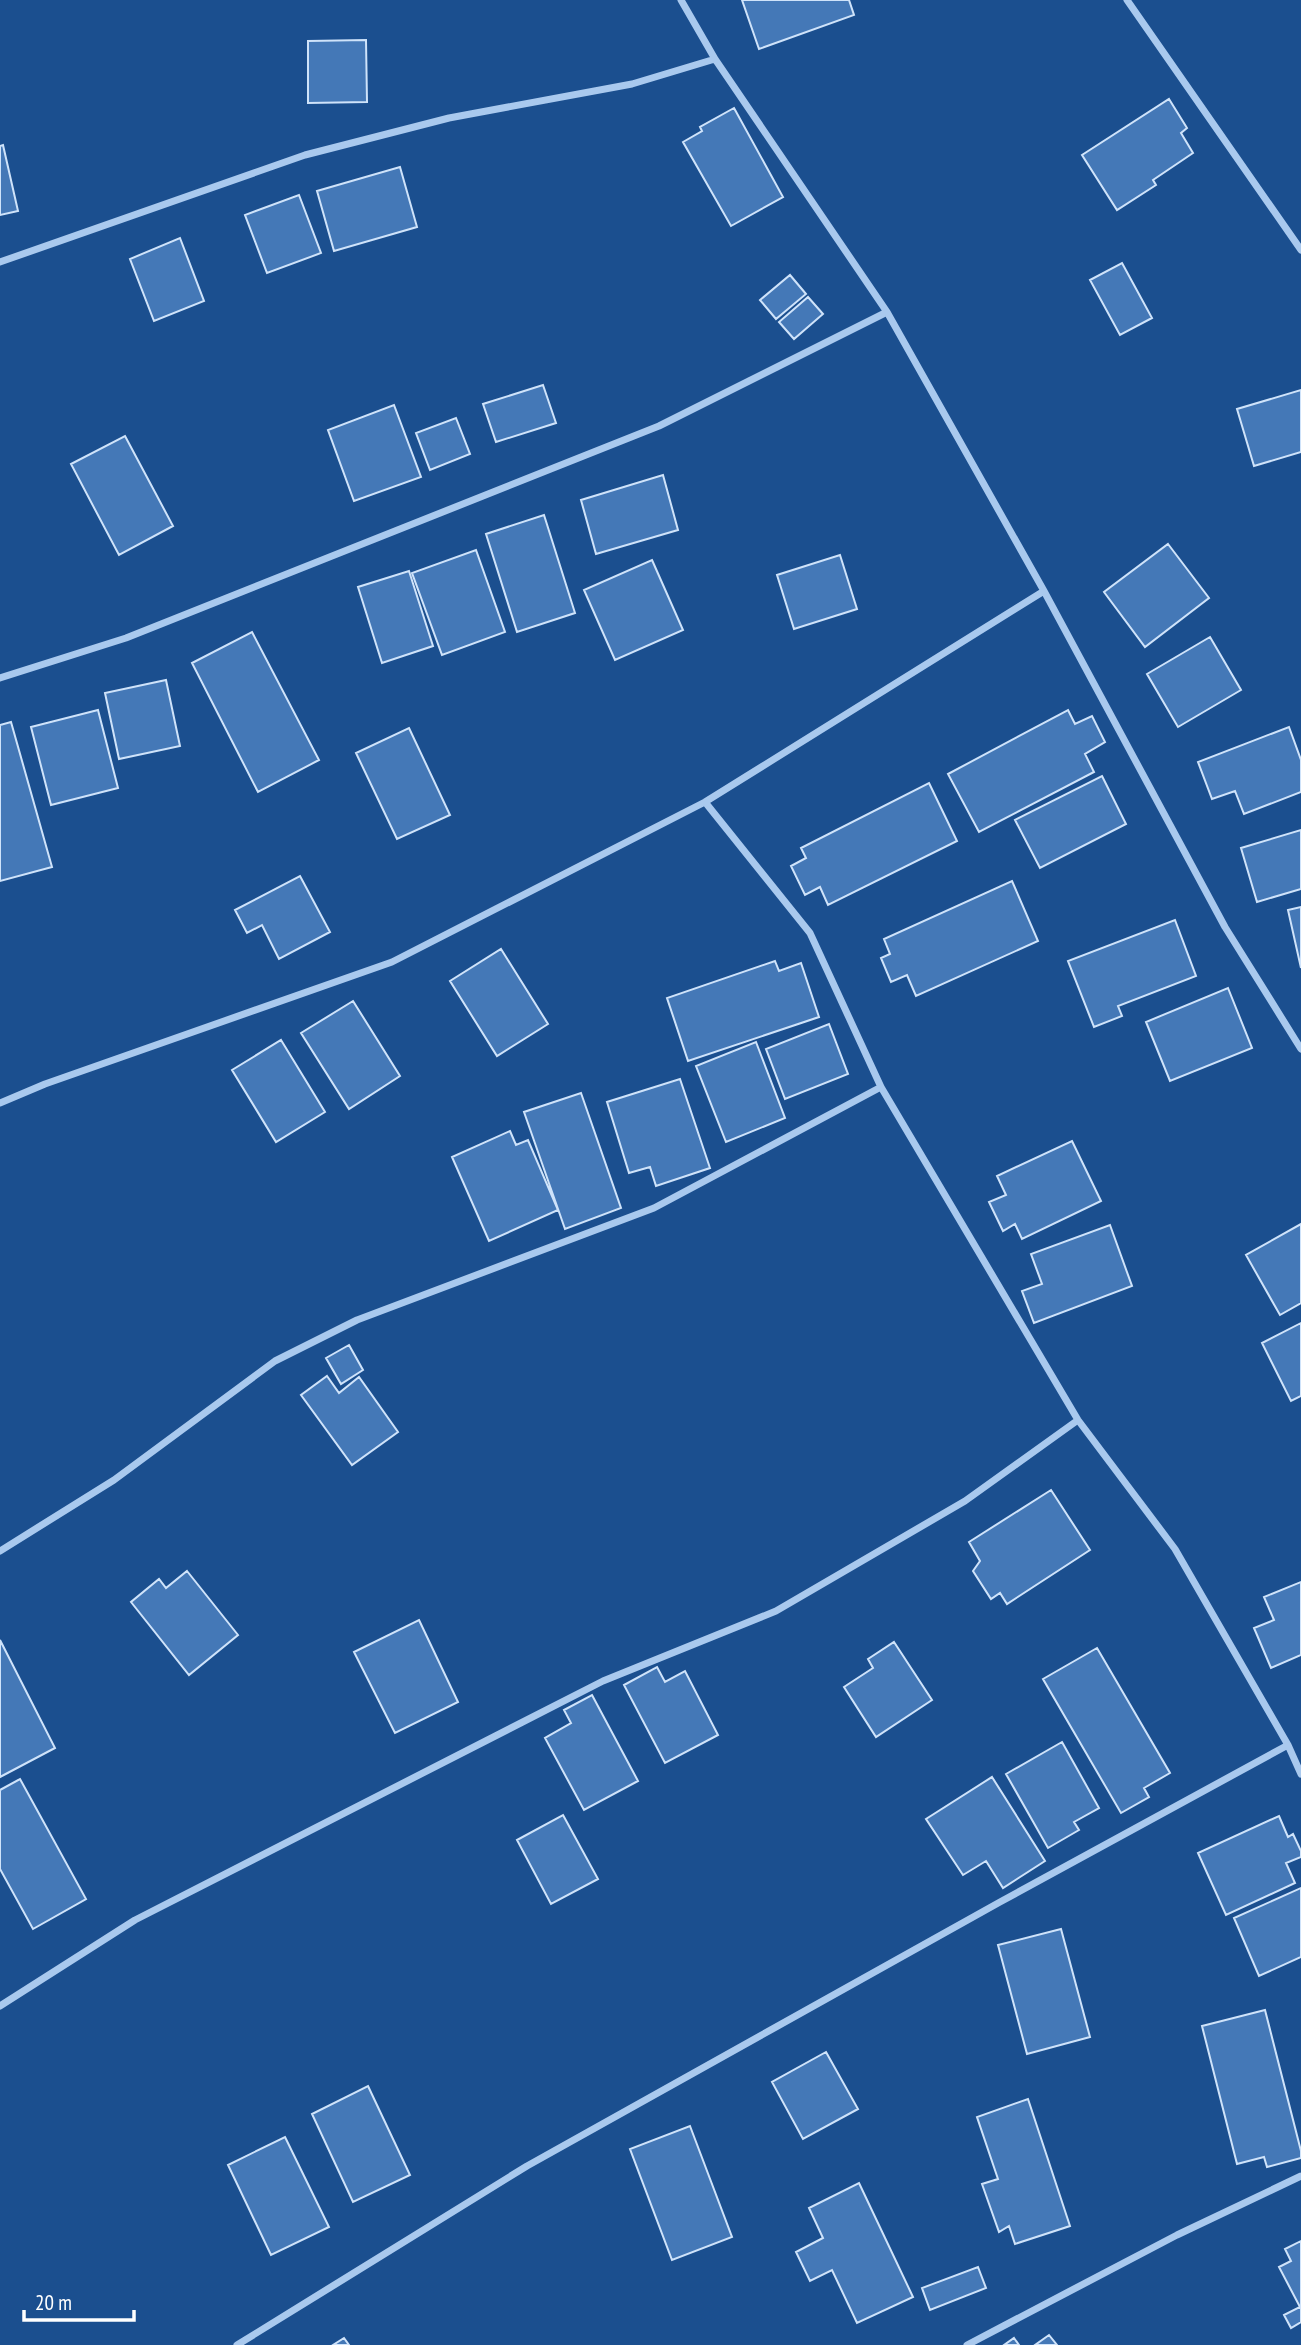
<svg xmlns="http://www.w3.org/2000/svg" width="1301" height="2345" viewBox="0 0 1301 2345" font-family="'PT Sans Narrow',sans-serif">
  <style>
    .building { fill: #4478b7; stroke: #cfe3fa; stroke-width: 2 }
    .lines { fill: none; stroke-linecap: round; stroke-linejoin: round }
    .minor { stroke: #a9c9ee; stroke-width: 7 }
  </style>
  <rect width="100%" height="100%" fill="#1b4f8f"/>
  <path class="building" d="M 742,0 L 849,0 L 854,15 L 759,49 Z
    M 366,40 L 367,102 L 308,103 L 308,41 Z
    M 1169,99 L 1187,128 L 1181,133 L 1193,153 L 1153,180 L 1156,185 L 1117,210 L 1082,155 Z
    M 734,108 L 783,197 L 731,226 L 683,142 L 702,131 L 700,127 Z
    M 3,145 L 18,211 L 0,215 L 0,146 Z
    M 400,167 L 417,227 L 334,251 L 317,191 Z
    M 299,195 L 321,253 L 267,273 L 245,215 Z
    M 180,238 L 204,301 L 154,321 L 130,259 Z
    M 1122,263 L 1152,318 L 1120,335 L 1090,280 Z
    M 790,275 L 806,294 L 776,319 L 760,300 Z
    M 808,297 L 823,314 L 794,339 L 779,322 Z
    M 543,385 L 556,423 L 496,442 L 483,404 Z
    M 1301,390 L 1301,452 L 1254,466 L 1237,409 Z
    M 394,405 L 421,477 L 354,501 L 328,430 Z
    M 456,418 L 470,454 L 430,470 L 416,433 Z
    M 125,436 L 173,526 L 119,555 L 71,464 Z
    M 663,475 L 678,530 L 596,554 L 581,500 Z
    M 544,515 L 575,613 L 517,632 L 486,534 Z
    M 1168,544 L 1209,598 L 1145,647 L 1104,592 Z
    M 476,550 L 505,632 L 442,655 L 412,573 Z
    M 840,555 L 857,609 L 794,629 L 777,575 Z
    M 652,560 L 683,630 L 615,660 L 584,590 Z
    M 409,571 L 433,646 L 382,663 L 358,587 Z
    M 252,632 L 319,760 L 258,792 L 192,663 Z
    M 1210,637 L 1241,690 L 1178,727 L 1147,674 Z
    M 166,680 L 180,746 L 119,759 L 105,693 Z
    M 98,710 L 118,788 L 51,805 L 31,727 Z
    M 1068,710 L 1075,724 L 1092,716 L 1105,742 L 1085,754 L 1094,772 L 979,832 L 948,774 Z
    M 11,722 L 52,867 L 0,881 L 0,725 Z
    M 1289,727 L 1301,760 L 1301,792 L 1244,814 L 1235,791 L 1212,799 L 1198,762 Z
    M 409,728 L 450,815 L 397,839 L 356,753 Z
    M 1102,776 L 1126,824 L 1040,868 L 1015,820 Z
    M 929,783 L 957,841 L 828,905 L 820,887 L 805,895 L 791,866 L 806,858 L 801,848 Z
    M 1301,830 L 1301,889 L 1257,902 L 1241,848 Z
    M 300,876 L 330,932 L 279,959 L 262,925 L 247,933 L 235,910 Z
    M 1012,881 L 1038,941 L 916,996 L 907,975 L 891,982 L 881,958 L 890,954 L 884,939 Z
    M 1301,907 L 1301,968 L 1288,910 Z
    M 1175,920 L 1196,976 L 1118,1006 L 1122,1016 L 1094,1027 L 1068,961 Z
    M 501,949 L 548,1024 L 497,1056 L 450,981 Z
    M 775,961 L 779,971 L 801,963 L 819,1017 L 688,1061 L 667,998 Z
    M 1228,988 L 1252,1048 L 1170,1081 L 1146,1022 Z
    M 353,1001 L 400,1076 L 349,1109 L 301,1033 Z
    M 829,1024 L 848,1074 L 785,1099 L 766,1049 Z
    M 281,1040 L 325,1112 L 276,1142 L 232,1070 Z
    M 756,1042 L 785,1118 L 726,1142 L 696,1066 Z
    M 680,1079 L 710,1168 L 656,1186 L 650,1167 L 629,1173 L 607,1102 Z
    M 581,1093 L 621,1208 L 565,1229 L 524,1112 Z
    M 510,1131 L 516,1145 L 528,1140 L 558,1210 L 489,1241 L 452,1157 Z
    M 1072,1141 L 1101,1201 L 1022,1239 L 1015,1224 L 1003,1231 L 989,1202 L 1006,1195 L 997,1176 Z
    M 1301,1224 L 1301,1303 L 1280,1315 L 1246,1255 Z
    M 1110,1225 L 1132,1286 L 1034,1323 L 1022,1291 L 1042,1284 L 1031,1254 Z
    M 1301,1323 L 1301,1396 L 1291,1401 L 1262,1343 Z
    M 349,1345 L 363,1370 L 341,1384 L 326,1358 Z
    M 327,1376 L 339,1393 L 359,1377 L 398,1432 L 352,1465 L 301,1395 Z
    M 1051,1490 L 1090,1550 L 1007,1604 L 1000,1593 L 991,1599 L 973,1571 L 980,1561 L 969,1542 Z
    M 187,1571 L 238,1635 L 189,1675 L 131,1602 L 159,1579 L 166,1588 Z
    M 1301,1582 L 1301,1655 L 1271,1668 L 1254,1628 L 1274,1620 L 1264,1597 Z
    M 419,1620 L 458,1702 L 395,1733 L 354,1652 Z
    M 0,1640 L 55,1748 L 0,1777 Z
    M 894,1642 L 932,1700 L 876,1737 L 844,1687 L 873,1668 L 868,1659 Z
    M 1097,1648 L 1170,1773 L 1144,1788 L 1149,1797 L 1121,1813 L 1043,1679 Z
    M 657,1667 L 665,1682 L 685,1671 L 718,1735 L 665,1763 L 624,1685 Z
    M 592,1695 L 638,1781 L 584,1810 L 545,1738 L 571,1723 L 564,1710 Z
    M 1062,1742 L 1099,1808 L 1074,1822 L 1079,1830 L 1048,1848 L 1006,1774 Z
    M 992,1777 L 1045,1861 L 1003,1888 L 986,1861 L 963,1875 L 926,1819 Z
    M 20,1779 L 86,1899 L 33,1929 L 0,1869 L 0,1790 Z
    M 563,1815 L 598,1879 L 551,1904 L 517,1840 Z
    M 1279,1816 L 1288,1837 L 1293,1834 L 1301,1851 L 1301,1857 L 1286,1863 L 1295,1883 L 1226,1915 L 1198,1853 Z
    M 1301,1888 L 1301,1957 L 1259,1976 L 1234,1918 Z
    M 1061,1929 L 1090,2037 L 1027,2054 L 998,1945 Z
    M 1265,2010 L 1301,2151 L 1301,2158 L 1267,2167 L 1264,2157 L 1237,2164 L 1202,2026 Z
    M 826,2052 L 858,2109 L 803,2139 L 772,2082 Z
    M 368,2086 L 410,2175 L 353,2202 L 312,2114 Z
    M 1028,2099 L 1070,2226 L 1015,2244 L 1009,2226 L 999,2232 L 982,2184 L 998,2179 L 977,2117 Z
    M 690,2126 L 732,2237 L 672,2260 L 630,2149 Z
    M 285,2137 L 329,2227 L 271,2255 L 228,2165 Z
    M 859,2183 L 913,2297 L 857,2323 L 832,2270 L 810,2281 L 796,2252 L 823,2238 L 809,2208 Z
    M 1301,2241 L 1301,2322 L 1291,2328 L 1284,2315 L 1300,2307 L 1279,2267 L 1291,2261 L 1285,2249 Z
    M 978,2267 L 986,2288 L 930,2310 L 922,2288 Z
    M 1049,2335 L 1057,2345 L 1035,2345 Z
    M 344,2338 L 349,2345 L 333,2345 Z
    M 1014,2338 L 1019,2345 L 1004,2345 Z"/>
  <g class="lines">
    <path class="minor" d="M 681,0 L 715,59 L 887,312 L 1044,591 L 1225,927 L 1301,1049
      M 1127,0 L 1301,250
      M 0,262 L 305,155 L 449,118 L 632,84 L 715,59
      M 0,678 L 126,638 L 659,426 L 887,312
      M 705,802 L 810,933 L 881,1087 L 1078,1420 L 1175,1549 L 1288,1745 L 1301,1774
      M 0,1103 L 45,1084 L 392,962 L 705,802 L 1044,591
      M 0,1551 L 114,1480 L 275,1361 L 357,1320 L 654,1208 L 881,1087
      M 0,2006 L 135,1920 L 603,1681 L 776,1611 L 965,1501 L 1078,1420
      M 237,2345 L 527,2166 L 1000,1902 L 1288,1745
      M 967,2345 L 1177,2235 L 1301,2176"/>
  </g>
  <path d="M24 2310v10h110v-10" fill="none" stroke="#ffffff" stroke-width="3.5"/>
  <text x="35" y="2310" font-size="21" fill="#ffffff" stroke="#1b4f8f" stroke-width="5" paint-order="stroke">20 m</text>
</svg>
